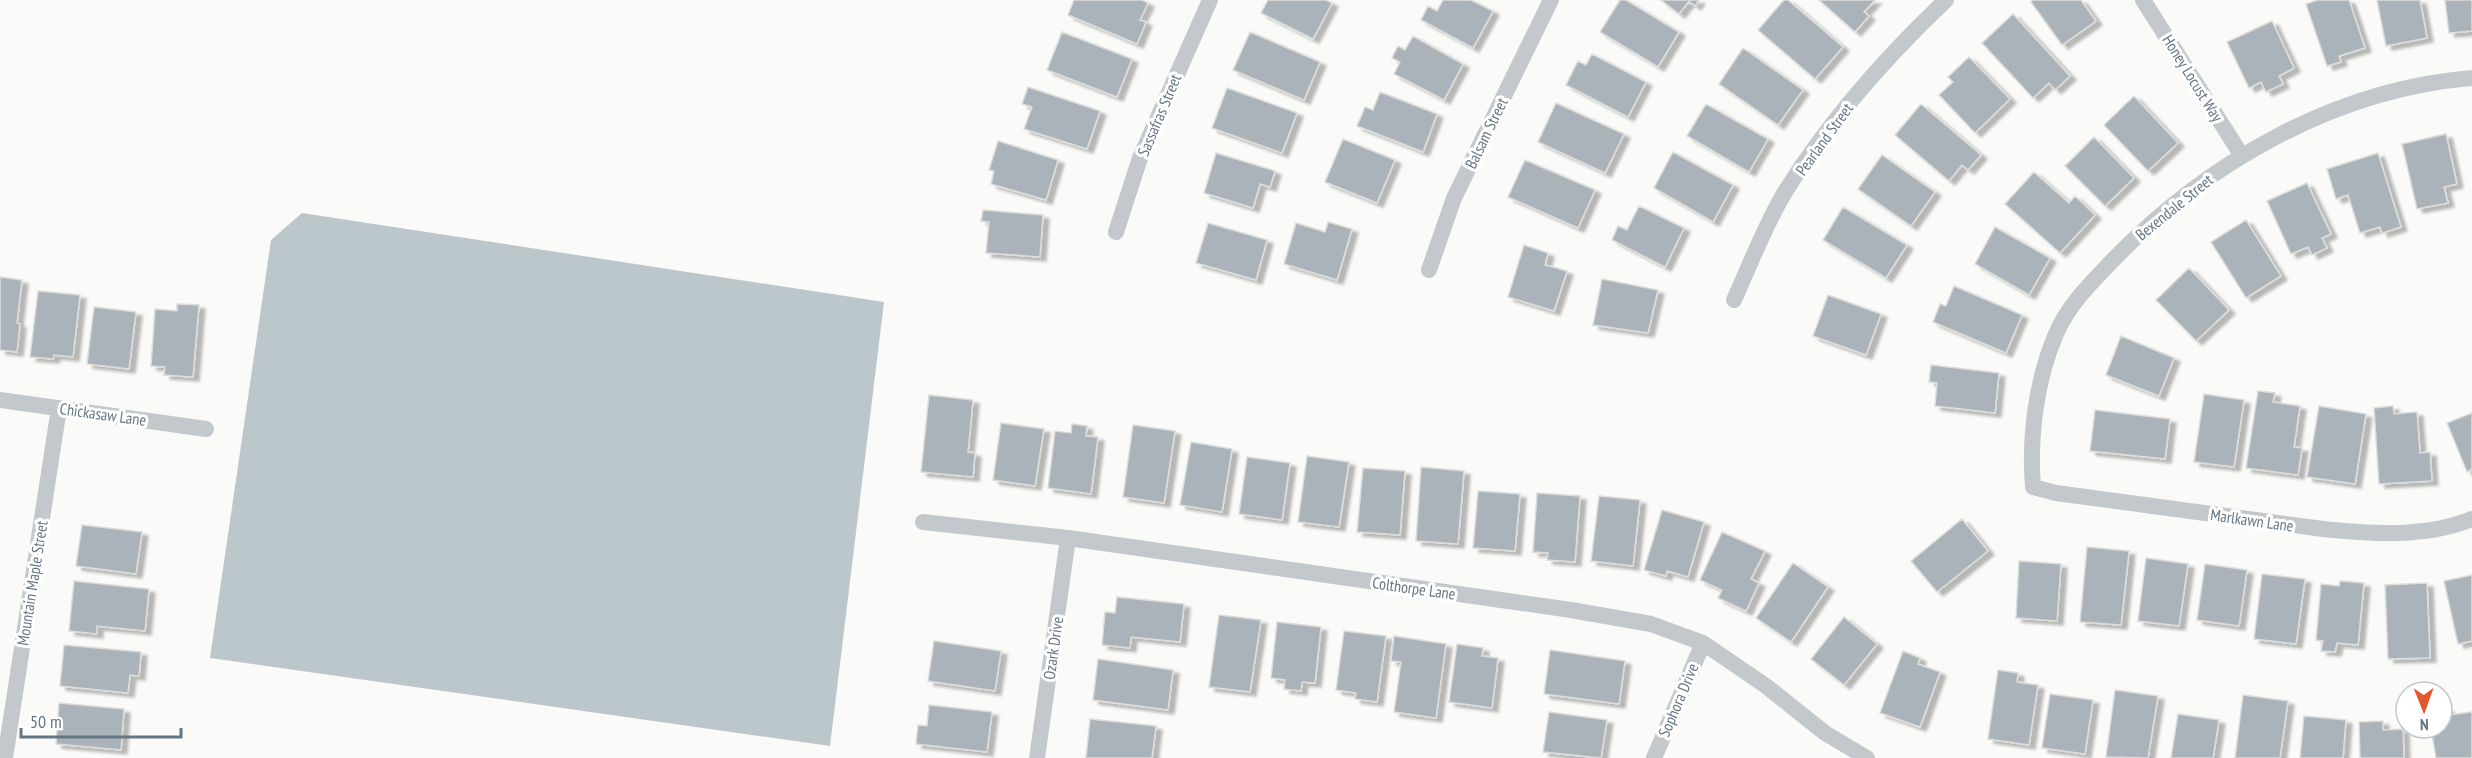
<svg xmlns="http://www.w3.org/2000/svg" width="2472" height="758" viewBox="0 0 2472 758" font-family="'PT Sans Narrow',sans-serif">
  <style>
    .water { fill: #bbc7cb }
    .building { fill: #aab3b9; stroke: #dcdcda; stroke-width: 1.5; filter: url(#shadow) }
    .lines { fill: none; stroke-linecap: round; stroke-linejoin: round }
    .street { stroke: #c3c8cc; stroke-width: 16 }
    .labels { text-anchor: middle; stroke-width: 6; stroke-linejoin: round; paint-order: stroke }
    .street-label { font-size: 16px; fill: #657683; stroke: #fff }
  </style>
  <defs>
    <filter id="shadow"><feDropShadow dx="6" dy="4" stdDeviation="1.5" flood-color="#0004"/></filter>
  </defs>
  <rect width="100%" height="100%" fill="#fafaf8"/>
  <path class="water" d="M 302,213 L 884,302 L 830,746 L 210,658 L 271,240 Z"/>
  <path class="building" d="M 1074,0 L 1142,0 L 1148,3 L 1140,20 L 1146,22 L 1137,44 L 1068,15 Z
    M 1268,0 L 1326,0 L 1332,3 L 1313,39 L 1261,13 Z
    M 1443,0 L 1471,0 L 1493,11 L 1473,48 L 1421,20 L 1428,6 L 1437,11 Z
    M 1620,0 L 1626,0 L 1679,32 L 1658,67 L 1600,32 Z
    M 1661,0 L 1699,0 L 1695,6 L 1689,1 L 1679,14 Z
    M 1784,0 L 1788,0 L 1843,47 L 1815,79 L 1758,30 Z
    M 1819,0 L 1875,0 L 1864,12 L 1869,16 L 1855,32 Z
    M 2033,0 L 2081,0 L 2096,21 L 2062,45 L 2031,2 Z
    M 2318,0 L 2349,0 L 2365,48 L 2339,56 L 2341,62 L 2327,66 L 2306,4 Z
    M 2377,0 L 2420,0 L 2427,38 L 2386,46 Z
    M 2445,0 L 2472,0 L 2472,31 L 2449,33 Z
    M 2013,14 L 2070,76 L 2055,90 L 2049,83 L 2033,98 L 1982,43 Z
    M 2272,21 L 2294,68 L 2279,76 L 2283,84 L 2266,92 L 2261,82 L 2249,88 L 2227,42 Z
    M 1062,32 L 1132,59 L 1117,97 L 1047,70 Z
    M 1250,32 L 1320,62 L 1304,100 L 1233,70 Z
    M 1413,36 L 1463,64 L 1444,100 L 1394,74 L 1400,62 L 1392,58 L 1398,46 L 1405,50 Z
    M 1743,48 L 1803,90 L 1778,125 L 1719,84 Z
    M 1592,54 L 1646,82 L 1628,117 L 1566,85 L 1578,61 L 1586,65 Z
    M 1969,57 L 2010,99 L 1975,133 L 1939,95 L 1953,82 L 1948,77 Z
    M 1028,87 L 1100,111 L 1087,149 L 1024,129 L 1032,107 L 1022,104 Z
    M 1227,88 L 1297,113 L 1282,153 L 1212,128 Z
    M 1380,92 L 1437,114 L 1423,152 L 1357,126 L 1365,107 L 1373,110 Z
    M 2134,96 L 2178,143 L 2148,171 L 2104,125 Z
    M 1556,103 L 1624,134 L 1605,173 L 1538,142 Z
    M 1706,104 L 1768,139 L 1749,172 L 1687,136 Z
    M 1921,104 L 1981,155 L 1968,170 L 1962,165 L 1949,181 L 1895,135 Z
    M 2446,134 L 2457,184 L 2444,187 L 2448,203 L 2417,209 L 2402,144 Z
    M 2094,137 L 2134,178 L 2105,206 L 2065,166 Z
    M 1343,139 L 1395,160 L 1377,203 L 1325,182 Z
    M 998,141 L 1058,160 L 1046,200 L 991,184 L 994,171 L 989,170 Z
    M 1673,152 L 1733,185 L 1713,222 L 1654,188 Z
    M 1216,153 L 1275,171 L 1270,187 L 1260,184 L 1253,208 L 1204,193 Z
    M 2378,153 L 2401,227 L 2382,233 L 2380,227 L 2360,233 L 2348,195 L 2336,199 L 2327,169 Z
    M 1882,155 L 1935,192 L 1911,226 L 1858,189 Z
    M 1525,160 L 1595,190 L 1578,228 L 1508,197 Z
    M 2034,172 L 2069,203 L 2075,196 L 2095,215 L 2060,253 L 2005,204 Z
    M 2307,183 L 2331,234 L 2322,238 L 2327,248 L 2312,255 L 2308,247 L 2291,254 L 2267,201 Z
    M 1639,206 L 1684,228 L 1665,267 L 1612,240 L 1618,226 L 1627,230 Z
    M 1843,207 L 1907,245 L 1886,278 L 1823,240 Z
    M 983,210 L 1043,215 L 1040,257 L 986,253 L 989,222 L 981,221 Z
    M 2246,220 L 2281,276 L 2246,298 L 2211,242 Z
    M 1328,222 L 1352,229 L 1337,280 L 1284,264 L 1296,223 L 1325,232 Z
    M 1208,223 L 1267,240 L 1256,280 L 1196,263 Z
    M 1995,227 L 2050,258 L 2029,295 L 1975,264 Z
    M 1524,245 L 1548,253 L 1545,265 L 1567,271 L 1554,311 L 1508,297 Z
    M 2189,268 L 2229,310 L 2196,341 L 2156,300 Z
    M 0,277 L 22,280 L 17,323 L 20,324 L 17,352 L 0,350 Z
    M 1602,279 L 1658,290 L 1648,333 L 1593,325 Z
    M 1954,286 L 2022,315 L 2006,353 L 1933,322 L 1940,304 L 1946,306 Z
    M 38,291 L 80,295 L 73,357 L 54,355 L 53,359 L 30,357 Z
    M 1828,295 L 1881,314 L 1866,355 L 1813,336 Z
    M 177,304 L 199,305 L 193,377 L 164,375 L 165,367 L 151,366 L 155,309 L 177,311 Z
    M 94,307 L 136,312 L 129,369 L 87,364 Z
    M 2121,336 L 2174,358 L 2159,396 L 2106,375 Z
    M 1931,365 L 1999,373 L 1995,413 L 1935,406 L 1937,383 L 1929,382 Z
    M 2258,391 L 2275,393 L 2273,402 L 2300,406 L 2294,447 L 2302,448 L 2298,475 L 2246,468 Z
    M 2204,394 L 2244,400 L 2234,467 L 2194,462 Z
    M 929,395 L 973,400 L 968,452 L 975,453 L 973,477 L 921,472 Z
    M 2319,406 L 2366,414 L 2355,484 L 2307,477 Z
    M 2393,406 L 2394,414 L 2417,412 L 2420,453 L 2430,452 L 2432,481 L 2379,484 L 2374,408 Z
    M 2095,410 L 2170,419 L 2165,459 L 2090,451 Z
    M 2472,413 L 2472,469 L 2467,472 L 2447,423 Z
    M 1001,423 L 1044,429 L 1035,486 L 993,480 Z
    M 1072,424 L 1087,426 L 1086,436 L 1098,437 L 1091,494 L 1048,488 L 1055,431 L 1071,433 Z
    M 1133,425 L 1175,431 L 1164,503 L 1123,497 Z
    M 1191,442 L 1232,449 L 1222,512 L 1180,505 Z
    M 1307,456 L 1349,462 L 1339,527 L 1298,522 Z
    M 1247,457 L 1290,463 L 1282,520 L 1239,514 Z
    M 1421,467 L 1464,471 L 1458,544 L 1416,541 Z
    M 1363,468 L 1405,471 L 1400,535 L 1357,532 Z
    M 1478,491 L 1520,494 L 1515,551 L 1473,548 Z
    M 1537,493 L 1580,496 L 1575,562 L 1547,560 L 1548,553 L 1533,552 Z
    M 1599,496 L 1640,500 L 1633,566 L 1591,561 Z
    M 1662,510 L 1704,522 L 1688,577 L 1667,571 L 1666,576 L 1644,570 Z
    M 1962,519 L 1988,551 L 1937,592 L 1911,561 Z
    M 82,525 L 142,532 L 136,574 L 76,566 Z
    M 1722,532 L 1765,551 L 1751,579 L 1759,583 L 1746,611 L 1718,598 L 1722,590 L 1700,580 Z
    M 2087,547 L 2129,551 L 2121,625 L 2080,622 Z
    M 2146,558 L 2188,564 L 2179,626 L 2138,621 Z
    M 2019,561 L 2061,564 L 2057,621 L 2016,618 Z
    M 1793,563 L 1828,587 L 1791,642 L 1756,618 Z
    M 2205,564 L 2247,570 L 2239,626 L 2197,620 Z
    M 2262,574 L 2305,579 L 2296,644 L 2254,639 Z
    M 2472,575 L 2472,641 L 2458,644 L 2444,581 Z
    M 74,581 L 149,589 L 145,631 L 97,626 L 97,634 L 69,631 Z
    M 2340,581 L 2364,583 L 2358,645 L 2337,643 L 2335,652 L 2321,651 L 2323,641 L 2316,640 L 2321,584 L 2339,586 Z
    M 2427,583 L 2430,658 L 2388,659 L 2385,585 Z
    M 1117,597 L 1184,604 L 1180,642 L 1131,637 L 1130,648 L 1102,645 L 1105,612 L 1115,613 Z
    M 1219,615 L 1261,620 L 1250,692 L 1209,687 Z
    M 1844,617 L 1877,644 L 1844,685 L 1811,659 Z
    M 1277,622 L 1321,627 L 1315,683 L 1302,682 L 1301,691 L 1284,689 L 1285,680 L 1271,678 Z
    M 1344,631 L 1386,636 L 1377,702 L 1355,699 L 1356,693 L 1336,690 Z
    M 1394,636 L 1446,644 L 1436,718 L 1394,712 L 1401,662 L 1391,661 Z
    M 934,641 L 1001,651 L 995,691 L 928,681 Z
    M 1457,644 L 1483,648 L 1482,656 L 1498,658 L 1492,708 L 1449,702 Z
    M 64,645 L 141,652 L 139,676 L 130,675 L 128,693 L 60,686 Z
    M 1550,650 L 1625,661 L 1619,704 L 1544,694 Z
    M 1903,651 L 1920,658 L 1918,664 L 1940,672 L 1920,727 L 1880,713 Z
    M 1098,659 L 1173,670 L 1168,710 L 1093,700 Z
    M 1998,670 L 2018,673 L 2017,682 L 2038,685 L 2029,745 L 1988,739 Z
    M 2115,690 L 2158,696 L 2148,758 L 2106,757 Z
    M 2050,694 L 2093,700 L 2085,754 L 2042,748 Z
    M 2243,695 L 2288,701 L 2280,758 L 2235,758 Z
    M 59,703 L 124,709 L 121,750 L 56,744 Z
    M 929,705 L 992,712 L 987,752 L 916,744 L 918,725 L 927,726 Z
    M 2448,708 L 2449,715 L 2472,712 L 2472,758 L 2436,758 L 2431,728 L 2442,728 L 2442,709 Z
    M 1549,712 L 1607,720 L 1601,758 L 1543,752 Z
    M 2178,714 L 2219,720 L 2213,758 L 2171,758 Z
    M 2304,716 L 2346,720 L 2343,758 L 2300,758 Z
    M 1090,719 L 1156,726 L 1152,758 L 1086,758 Z
    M 2383,721 L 2383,730 L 2403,729 L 2404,758 L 2360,758 L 2359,722 Z"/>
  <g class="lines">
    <path class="street" d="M 2143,0 L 2242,156
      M 2472,78 C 2336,89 2208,162 2114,259 C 2092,282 2068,305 2056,334 C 2036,380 2029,438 2033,487 L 2056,493 L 2323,529 C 2372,534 2426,538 2472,519
      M 1116,232 L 1140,158 L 1210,0
      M 1429,270 L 1454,198 L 1551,0
      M 1734,300 C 1749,267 1766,223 1785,192 C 1829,121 1885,58 1946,0
      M 0,400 L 206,429
      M 923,522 L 1068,538 L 1571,610 L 1651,624 L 1703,643 L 1766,686 L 1825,733 L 1867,758
      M 5,758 L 59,408
      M 1037,758 L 1068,538
      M 1654,758 L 1703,643"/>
  </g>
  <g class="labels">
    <g class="street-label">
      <text transform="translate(2193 78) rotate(58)" y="6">Honey Locust Way</text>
      <text transform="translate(1159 115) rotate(-67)" y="6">Sassafras Street</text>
      <text transform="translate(1486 133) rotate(-64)" y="6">Balsam Street</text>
      <text transform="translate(1824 139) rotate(-54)" y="6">Pearland Street</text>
      <text transform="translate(2174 207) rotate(-39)" y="6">Bexendale Street</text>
      <text transform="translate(103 414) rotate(8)" y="6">Chickasaw Lane</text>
      <text transform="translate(2252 520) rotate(8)" y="6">Marlkawn Lane</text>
      <text transform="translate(32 583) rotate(-81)" y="6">Mountain Maple Street</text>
      <text transform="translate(1414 588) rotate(8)" y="6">Colthorpe Lane</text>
      <text transform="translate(1053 648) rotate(-82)" y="6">Ozark Drive</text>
      <text transform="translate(1678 700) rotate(-67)" y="6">Sophora Drive</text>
    </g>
  </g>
  <g transform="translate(2424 710) rotate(179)"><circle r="28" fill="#ffffff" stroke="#c1c8cd" stroke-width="1.5"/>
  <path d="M0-4.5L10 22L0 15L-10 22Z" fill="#e4572e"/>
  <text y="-9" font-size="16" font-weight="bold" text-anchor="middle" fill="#657683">N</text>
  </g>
  <path d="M21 728v9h160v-9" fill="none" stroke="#657683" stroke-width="3"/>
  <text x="30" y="728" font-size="18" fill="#657683" stroke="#ffffff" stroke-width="4.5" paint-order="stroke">50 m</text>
</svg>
